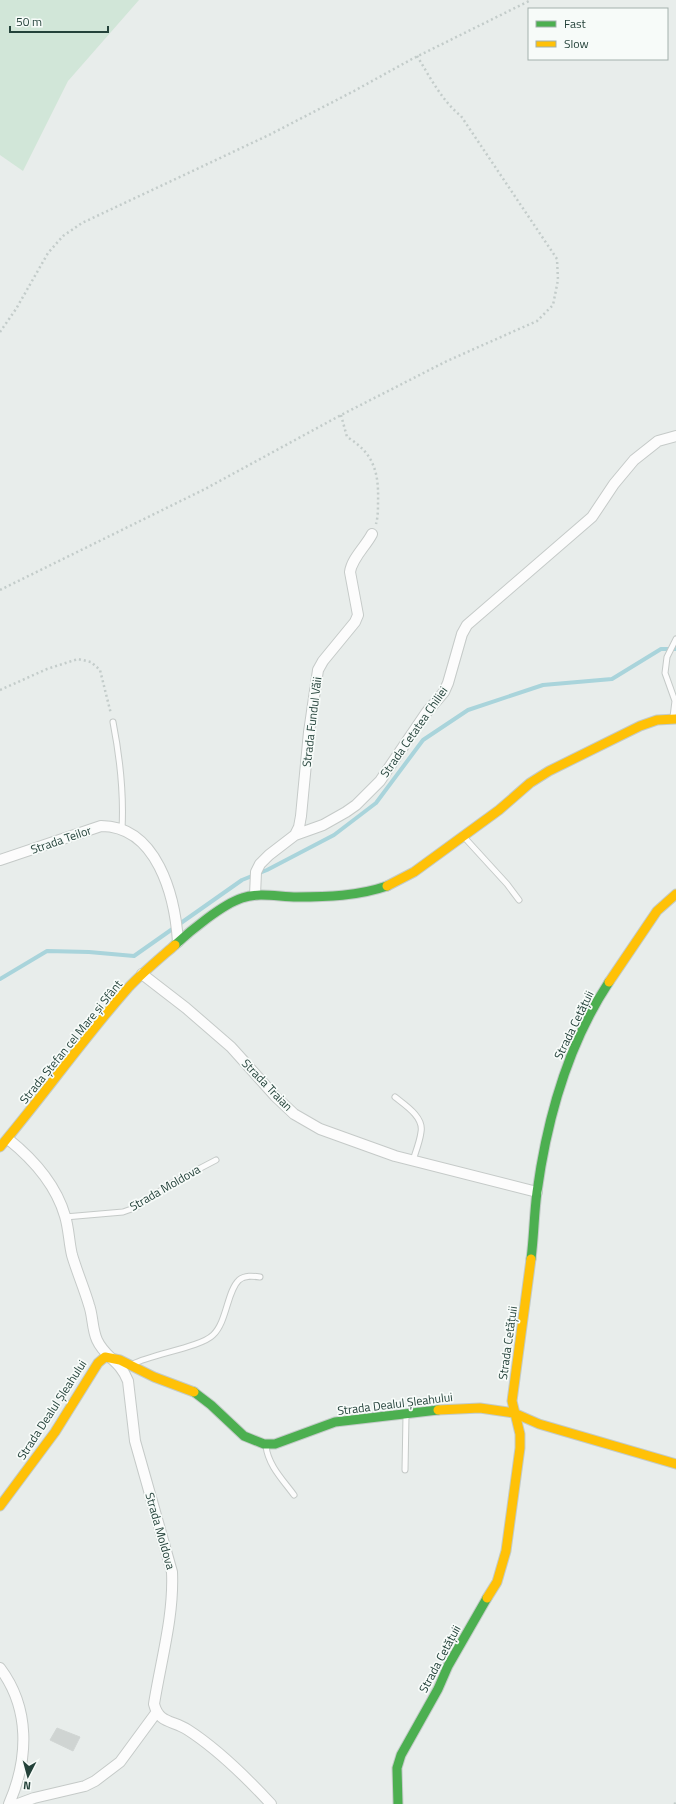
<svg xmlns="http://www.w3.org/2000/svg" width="676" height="1804" viewBox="0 0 676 1804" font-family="'Titillium Web',sans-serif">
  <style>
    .green { fill: #d1e6d8 }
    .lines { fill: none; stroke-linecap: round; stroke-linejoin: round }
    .stream { stroke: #a9d4db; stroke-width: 4 }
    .building { fill: #cfd4d2; stroke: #d1d6d4 }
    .lane-casing { stroke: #c5cac8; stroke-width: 7 }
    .street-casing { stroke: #c5cac8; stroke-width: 12 }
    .fast-casing { stroke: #c3cbc8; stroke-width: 11 }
    .slow-casing { stroke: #c3cbc8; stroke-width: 11 }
    .path { stroke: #c3ccca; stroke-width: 2.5; stroke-dasharray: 2 3; stroke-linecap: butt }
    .lane { stroke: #fcfcfc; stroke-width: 5 }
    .street { stroke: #fcfcfc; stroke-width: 10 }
    .fast { stroke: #4caf50; stroke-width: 9 }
    .slow { stroke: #ffc107; stroke-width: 9 }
    .labels { text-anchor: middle; stroke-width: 3.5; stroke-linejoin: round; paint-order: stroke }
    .street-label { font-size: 12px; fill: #24423a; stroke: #f7fbf9 }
  </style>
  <rect width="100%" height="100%" fill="#e8edeb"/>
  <path class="green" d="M 0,0 L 139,0 L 68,81 L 23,171 L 0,155 Z"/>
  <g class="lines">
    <path class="stream" d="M 0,979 L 47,951 L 89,952 L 134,956 L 242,880 L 267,870 L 334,835 L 376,803 L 423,740 L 468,710 L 543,685 L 612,679 L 661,649 L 676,649"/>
  </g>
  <path class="building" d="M 57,1728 L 80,1737 L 73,1751 L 50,1740 Z"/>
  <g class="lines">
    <g class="lane-casing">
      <path id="lane" d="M 673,717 L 675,701 L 665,673 L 667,657 L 676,639
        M 113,722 C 120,758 124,792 122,829
        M 464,837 L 507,884 L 519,900
        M 395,1097 C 405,1105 424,1117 421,1132 C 420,1141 416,1151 413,1160
        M 65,1217 L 123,1212 L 137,1207 L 170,1184 L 216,1160
        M 133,1364 C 153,1354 201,1347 213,1335 C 227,1322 227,1291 239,1280 C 245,1275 253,1276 260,1277
        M 266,1446 C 268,1465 283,1480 294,1495
        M 405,1470 L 406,1416"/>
    </g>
    <g class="street-casing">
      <path id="street" d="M 295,835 L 299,827 L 301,816 L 309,732 L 318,670 L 323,661 L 355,622 L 358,615 L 350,572 C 352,558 366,546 372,534
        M 0,860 L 101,826 C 157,826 175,896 178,942
        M 255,895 L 256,872 L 260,864 L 269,855 L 295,835 L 323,825 L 346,812 L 356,805 L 380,781 L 426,713 L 444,692 L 448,683 L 462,634 L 467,625 L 592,517 L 614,484 L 634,460 L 658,441 L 676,436
        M 142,974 L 186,1008 L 231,1047 L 275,1096 L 294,1114 L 320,1129 L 395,1156 L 537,1192
        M 8,1139 C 33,1159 56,1185 65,1216 C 69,1229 69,1243 72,1255 C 77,1272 84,1288 89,1305 C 93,1316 92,1329 97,1340 C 105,1358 120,1360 128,1381 L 135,1441 L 172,1572 C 174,1616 161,1660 154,1704 C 159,1724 173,1720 188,1730 C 219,1750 246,1777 271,1804
        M 0,1668 C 30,1708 29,1758 9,1804
        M 18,1804 L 34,1798 L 85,1786 L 95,1781 L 120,1762 L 156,1713"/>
    </g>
    <g class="fast-casing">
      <path id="fast" d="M 175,945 C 190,931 223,904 242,898 C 259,892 279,897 297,897 C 327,897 358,896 387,886
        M 531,1259 C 534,1236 534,1214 537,1192 C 547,1119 568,1044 609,982
        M 194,1392 L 211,1405 L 244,1436 L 264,1444 L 275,1444 L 335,1422 L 438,1410
        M 398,1804 L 397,1768 L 401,1755 L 438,1689 L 448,1666 L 487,1598"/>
    </g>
    <g class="slow-casing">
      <path id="slow" d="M 387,886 L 414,872 L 499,810 L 530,783 L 549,771 L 640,726 L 657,720 L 676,719
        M 609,982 L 657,911 L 676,894
        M 0,1147 C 44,1095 83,1039 128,988 C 142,973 159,959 175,945
        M 438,1410 L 480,1408 L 514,1413 L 539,1424 L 676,1464
        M 0,1506 L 55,1432 L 98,1363 L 105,1357 L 120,1360 L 154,1377 L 194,1392
        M 487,1598 L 497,1582 L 506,1551 L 520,1448 L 520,1434 L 512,1401 L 531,1259"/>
    </g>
    <path class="path" d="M 0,332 L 16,309 L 48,253 L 63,236 L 82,223 L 269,135 L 354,91 L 412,59 L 531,0
      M 341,415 L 347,437 C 374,453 379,473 378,502 C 378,509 378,517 376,524
      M 0,590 L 205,489 L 341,415 L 447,361 L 537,321 L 553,305 L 558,280 L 557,259 L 461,116 C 442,101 430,77 417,56
      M 0,690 L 47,669 L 78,659 L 91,662 L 100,670 L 111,714
      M 674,1804 L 676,1803"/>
    <use href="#lane" class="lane"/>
    <use href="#street" class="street"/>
    <use href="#fast" class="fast"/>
    <use href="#slow" class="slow"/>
  </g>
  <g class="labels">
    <g class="street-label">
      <text transform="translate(312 722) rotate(-83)" y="4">Strada Fundul Văii</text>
      <text transform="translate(414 732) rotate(-55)" y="4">Strada Cetatea Chiliei</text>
      <text transform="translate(61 840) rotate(-19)" y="4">Strada Teilor</text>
      <text transform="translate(574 1025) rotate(-64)" y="4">Strada Cetățuii</text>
      <text transform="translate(71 1042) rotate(-51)" y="4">Strada Ștefan cel Mare și Sfânt</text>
      <text transform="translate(267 1085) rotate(46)" y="4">Strada Traian</text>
      <text transform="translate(165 1188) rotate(-30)" y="4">Strada Moldova</text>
      <text transform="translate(508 1343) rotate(-82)" y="4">Strada Cetățuii</text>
      <text transform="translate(395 1404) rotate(-7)" y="4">Strada Dealul Șleahului</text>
      <text transform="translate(52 1410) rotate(-57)" y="4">Strada Dealul Șleahului</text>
      <text transform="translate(160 1531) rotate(74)" y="4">Strada Moldova</text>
      <text transform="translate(440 1659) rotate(-62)" y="4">Strada Cetățuii</text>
    </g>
  </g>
  <rect x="528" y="8" width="140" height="52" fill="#f7fbf9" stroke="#a3b1ad"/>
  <rect x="536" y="21" width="20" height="6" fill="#4caf50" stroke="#a3b1ad"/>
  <text x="564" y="28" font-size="12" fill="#24423a">Fast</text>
  <rect x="536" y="41" width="20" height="6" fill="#ffc107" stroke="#a3b1ad"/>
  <text x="564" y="48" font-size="12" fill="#24423a">Slow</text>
  <g transform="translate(28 1776) rotate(186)" stroke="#f7fbf9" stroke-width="3" paint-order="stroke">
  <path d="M0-3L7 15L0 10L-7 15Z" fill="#24423a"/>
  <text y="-6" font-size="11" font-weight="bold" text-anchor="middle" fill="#24423a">N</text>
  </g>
  <path d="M10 26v6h98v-6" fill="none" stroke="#24423a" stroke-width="2"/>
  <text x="16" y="26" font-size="12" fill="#24423a" stroke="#f7fbf9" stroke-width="3" paint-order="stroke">50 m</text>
</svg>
